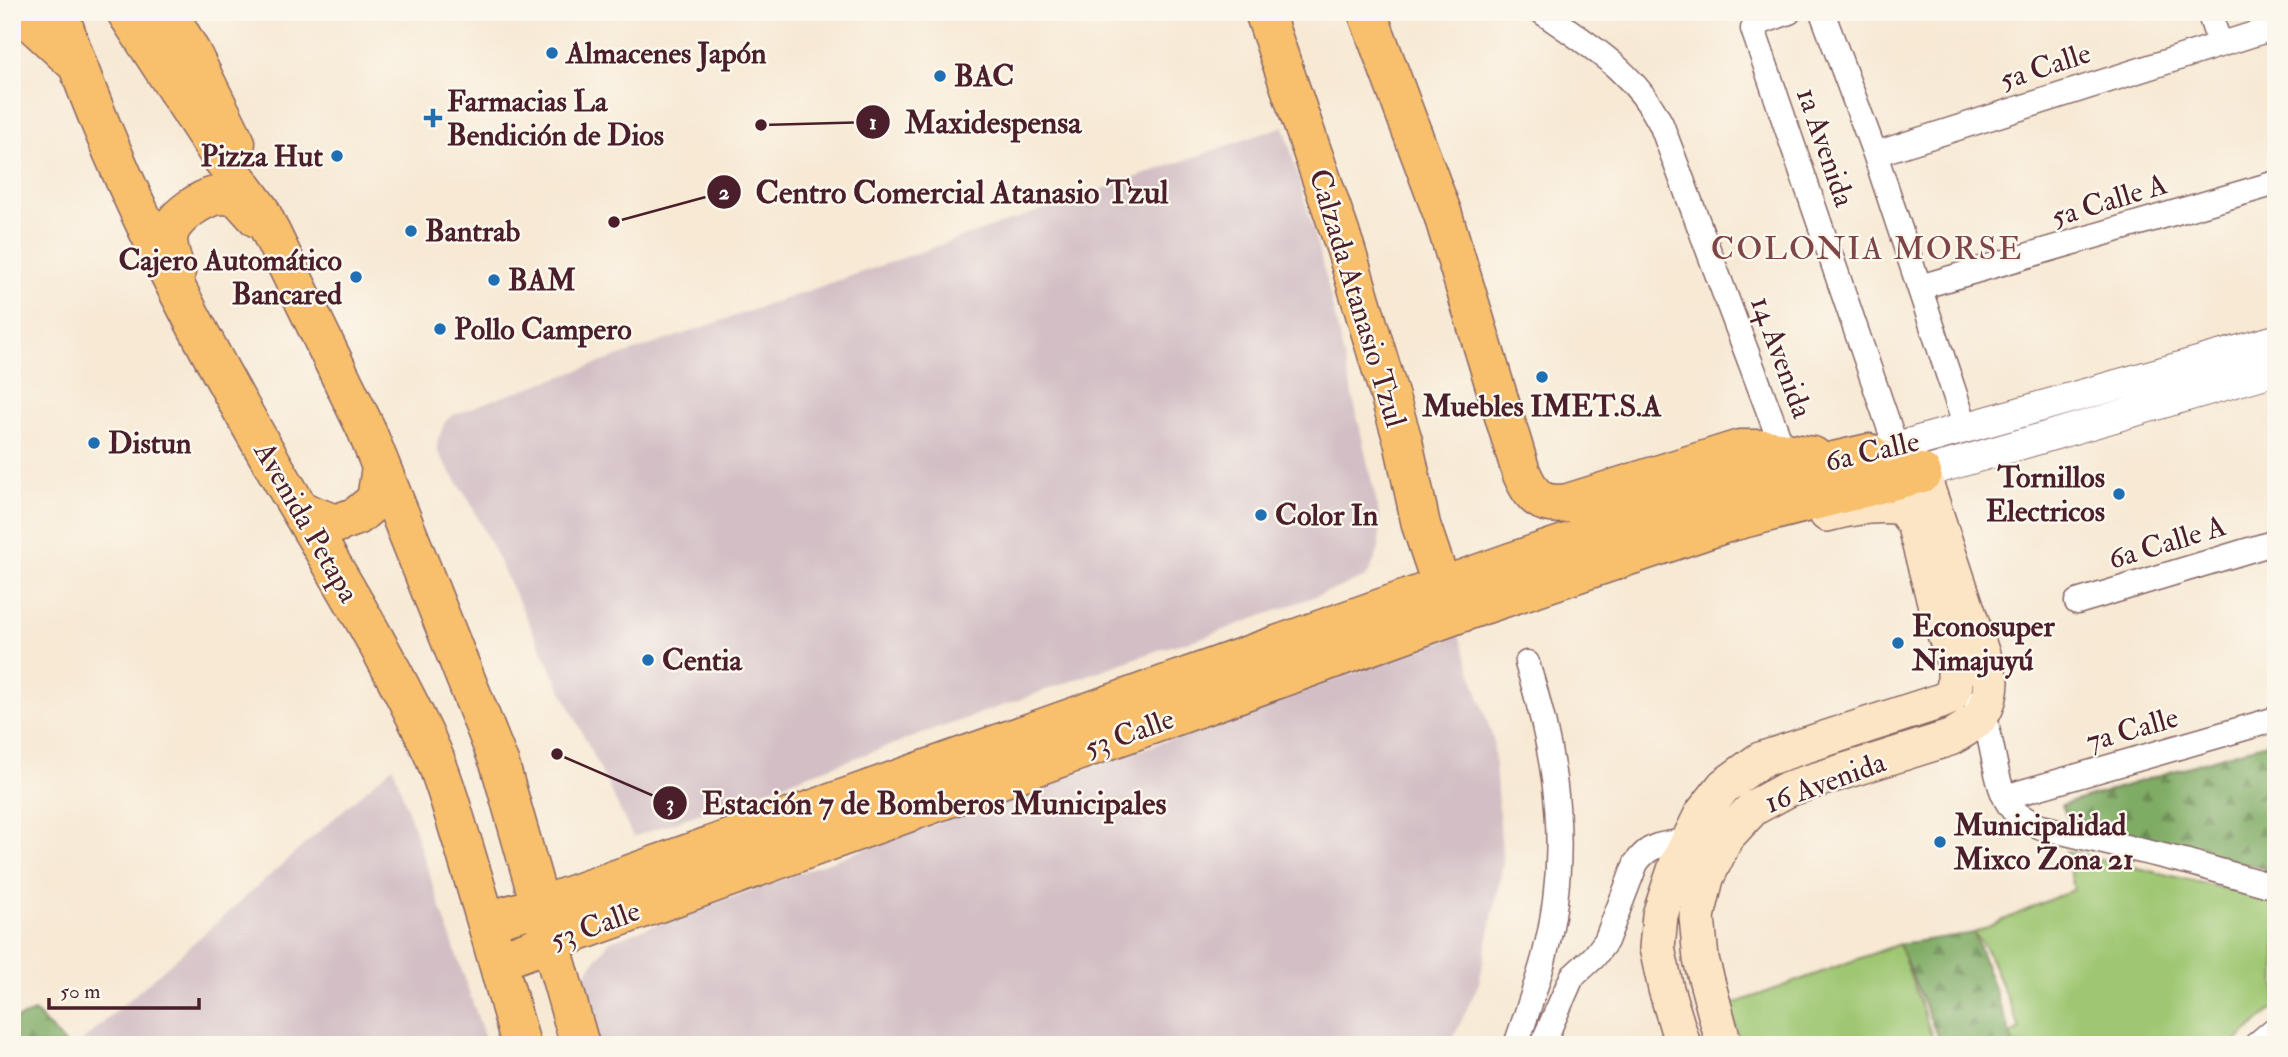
<svg xmlns="http://www.w3.org/2000/svg" width="2288" height="1057" viewBox="0 0 2288 1057" font-family="'IM FELL Double Pica',serif">
  <style>
    .industrial { fill: #d2bec4 }
    .forest { fill: url(#forest-firs); stroke: #646648; stroke-width: 2 }
    .park { fill: #9fc773; stroke: #74734f; stroke-width: 2 }
    .lines { fill: none; stroke-linecap: round; stroke-linejoin: round }
    .minor-casing { stroke: #876666; stroke-width: 27 }
    .tertiary-casing { stroke: #876666; stroke-width: 32 }
    .secondary-casing { stroke: #876666; stroke-width: 38 }
    .primary-casing { stroke: #876666; stroke-width: 41 }
    .minor { stroke: #fff; stroke-width: 24 }
    .tertiary { stroke: #fff; stroke-width: 30 }
    .secondary { stroke: #fce5c4; stroke-width: 35 }
    .primary { stroke: #f8bf6c; stroke-width: 38 }
    .poi-dot { fill: #1f6fb2; stroke: #fbf7ec; stroke-width: 2.5 }
    .labels { text-anchor: middle; stroke-width: 5; stroke-linejoin: round; paint-order: stroke }
    .poi-label { font-size: 30px; font-weight: bold; fill: #4a1f2b; stroke: #fbf7ec; text-anchor: start }
    .street-label { font-size: 30px; fill: #4a1f2b; stroke: #fbf7ec }
    .neighbourhood-label { font-size: 32px; letter-spacing: 2px; fill: #7e4549; stroke: #fbf7ec }
    .leader { fill: none; stroke: #4a1f2b; stroke-width: 2.5 }
    .callout-dot { fill: #4a1f2b; stroke: #fbf7ec; stroke-width: 2.5 }
    .mark-label { font-size: 21px; text-anchor: middle; font-weight: bold; fill: #fff }
    .callout-label { font-size: 32px; text-anchor: middle; font-weight: bold; fill: #4a1f2b; stroke: #fbf7ec; stroke-width: 5; stroke-linejoin: round; paint-order: stroke }
  </style>
  <defs>
    <pattern id="forest-firs" width="22" height="20" patternUnits="userSpaceOnUse" patternTransform="scale(1.75)"><rect width="22" height="20" fill="#7fac65"/><path d="M5 1l3.5 6h-7zM16 11l3.5 6h-7z" fill="#6a8b53"/></pattern>
  </defs>
  <rect width="100%" height="100%" fill="#fbf7ec"/>
  <filter id="ink" filterUnits="userSpaceOnUse"><feTurbulence type="fractalNoise" baseFrequency=".0143" numOctaves="2"/><feDisplacementMap in="SourceGraphic" scale="14" xChannelSelector="R" yChannelSelector="G"/><feConvolveMatrix kernelMatrix="1 2 1 2 8 2 1 2 1" color-interpolation-filters="sRGB"/></filter>
  <filter id="wash" filterUnits="userSpaceOnUse"><feTurbulence type="fractalNoise" baseFrequency=".00686" numOctaves="4" result="noise"/><feDisplacementMap in="SourceGraphic" scale="28" xChannelSelector="R" yChannelSelector="G"/><feGaussianBlur stdDeviation="1.57" result="paint"/><feColorMatrix in="noise" values="0 0 0 0 0 0 0 0 0 0 0 0 0 0 0 0 0 1.4 0 .05"/><feComposite in="paint" operator="in"/></filter>
  <g filter="url(#wash)">
    <rect width="100%" height="100%" fill="#f7e9d4"/>
    <path class="industrial" d="M 1284,126 L 1325,273 L 1380,518 L 1379,549 L 1369,573 L 1364,578 L 1341,587 L 1201,638 L 1164,648 L 633,837 L 470,502 L 438,452 L 437,442 L 445,422 L 451,416 L 490,401 Z
      M 1459,635 L 1493,739 L 1503,864 L 1479,983 L 1450,1045 L 596,1045 L 579,982 L 610,941 Z
      M 393,766 L 487,1045 L 78,1045 Z"/>
    <path class="forest" d="M 2276,740 L 2276,872 L 2067,817 L 2062,805 Z
      M 1974,933 L 2010,1034 L 2014,1045 L 1941,1045 L 1899,944 Z
      M 35,1012 L 66,1045 L 12,1045 L 12,1020 Z"/>
    <path class="park" d="M 2066,851 L 2265,898 L 2276,903 L 2276,1006 L 2232,1045 L 2014,1045 L 2010,1034 L 2020,1029 L 1987,951 L 1974,933 L 2074,889 Z
      M 1899,944 L 1935,1045 L 1741,1045 L 1728,1006 Z"/>
  </g>
  <g filter="url(#ink)">
    <g class="lines">
      <g class="minor-casing">
        <path id="minor" d="M 1542,12 C 1590,46 1634,71 1661,124 L 1784,452
          M 1789,12 L 1756,24 L 1753,29 L 1896,447
          M 1822,12 L 1875,154 L 1966,428
          M 2209,12 L 2220,45
          M 1875,154 L 2276,27
          M 1920,287 L 2276,183
          M 2077,602 L 2276,542
          M 1976,702 C 1996,732 1991,785 2013,810 C 2021,818 2031,822 2041,827 L 2188,862 L 2276,887
          M 2005,797 L 2276,719
          M 1516,1045 C 1526,1016 1536,987 1544,958 C 1571,855 1558,762 1527,663
          M 1542,1045 L 1572,977 L 1594,957 L 1606,941 L 1636,863 C 1651,842 1665,845 1689,841
          M 2256,1045 L 2276,1028"/>
      </g>
      <g class="tertiary-casing">
        <path id="tertiary" d="M 1869,453 L 1915,442 L 2276,340
          M 1922,473 L 2276,370"/>
      </g>
      <g class="secondary-casing">
        <path id="secondary" d="M 1683,1045 L 1666,989 L 1657,948 L 1660,915 L 1676,867 L 1702,814 L 1724,786 L 1760,760 L 1941,701 L 1950,697 L 1955,685 L 1955,665 L 1936,606 L 1914,523 L 1902,507 C 1877,503 1852,507 1827,514
          M 1724,1045 L 1701,959 L 1697,917 L 1706,878 L 1726,837 L 1753,808 L 1788,789 L 1950,738 C 1977,722 1989,716 1991,682 L 1922,473 L 1869,453"/>
      </g>
      <g class="primary-casing">
        <path id="primary" d="M 20,12 L 73,61
          M 59,12 C 110,167 187,315 268,456 C 323,551 383,645 429,745 C 444,776 453,814 464,847 C 484,913 503,979 521,1045
          M 126,12 L 220,156 L 260,210 L 366,429 L 500,765 L 580,1045
          M 168,12 L 193,56 L 236,143
          M 1264,12 L 1345,247 L 1403,441 L 1421,525 L 1442,587 L 1456,609
          M 1367,12 L 1443,215 L 1521,472 C 1532,497 1540,507 1568,503 L 1740,449 L 1766,449 L 1813,456
          M 176,272 C 173,261 166,246 169,234 C 173,217 204,196 221,195 C 226,195 232,196 238,197 L 257,218
          M 302,511 L 335,524 L 357,516 L 376,500 L 381,467
          M 486,921 L 540,906 L 1511,562 L 1762,477 L 1869,453
          M 498,961 L 1483,605 L 1727,523 L 1922,473"/>
      </g>
      <use href="#minor" class="minor"/>
      <use href="#tertiary" class="tertiary"/>
      <use href="#secondary" class="secondary"/>
      <use href="#primary" class="primary"/>
    </g>
  </g>
  <g class="poi-dot">
    <circle cx="552" cy="53" r="7"/>
    <circle cx="940" cy="76" r="7"/>
    <path d="M429.5 107.5h7v7h7v7h-7v7h-7v-7h-7v-7h7z"/>
    <circle cx="337" cy="156" r="7"/>
    <circle cx="411" cy="231" r="7"/>
    <circle cx="356" cy="277" r="7"/>
    <circle cx="494" cy="280" r="7"/>
    <circle cx="440" cy="329" r="7"/>
    <circle cx="1542" cy="377" r="7"/>
    <circle cx="94" cy="443" r="7"/>
    <circle cx="2119" cy="494" r="7"/>
    <circle cx="1261" cy="515" r="7"/>
    <circle cx="1898" cy="643" r="7"/>
    <circle cx="648" cy="660" r="7"/>
    <circle cx="1940" cy="842" r="7"/>
  </g>
  <g class="labels">
    <g class="poi-label">
      <text x="566" y="63">Almacenes Japón</text>
      <text x="954" y="86">BAC</text>
      <text x="447" y="111">Farmacias La<tspan x="447" dy="34">Bendición de Dios</tspan></text>
      <text x="323" y="166" text-anchor="end">Pizza Hut</text>
      <text x="425" y="241">Bantrab</text>
      <text x="342" y="270" text-anchor="end">Cajero Automático<tspan x="342" dy="34">Bancared</tspan></text>
      <text x="508" y="290">BAM</text>
      <text x="454" y="339">Pollo Campero</text>
      <text x="1542" y="416" text-anchor="middle">Muebles IMET.S.A</text>
      <text x="108" y="453">Distun</text>
      <text x="2105" y="487" text-anchor="end">Tornillos<tspan x="2105" dy="34">Electricos</tspan></text>
      <text x="1275" y="525">Color In</text>
      <text x="1912" y="636">Econosuper<tspan x="1912" dy="34">Nimajuyú</tspan></text>
      <text x="662" y="670">Centia</text>
      <text x="1954" y="835">Municipalidad<tspan x="1954" dy="34">Mixco Zona 21</tspan></text>
    </g>
    <g class="street-label">
      <text transform="translate(2045 66) rotate(-18)" y="10">5a Calle</text>
      <text transform="translate(1826 147) rotate(71)" y="10">1a Avenida</text>
      <text transform="translate(2109 200) rotate(-17)" y="10">5a Calle A</text>
      <text transform="translate(1358 298) rotate(73)" y="10">Calzada Atanasio Tzul</text>
      <text transform="translate(1782 357) rotate(70)" y="10">14 Avenida</text>
      <text transform="translate(1872 451) rotate(-13)" y="10">6a Calle</text>
      <text transform="translate(307 522) rotate(60)" y="10">Avenida Petapa</text>
      <text transform="translate(2167 542) rotate(-17)" y="10">6a Calle A</text>
      <text transform="translate(2132 729) rotate(-16)" y="10">7a Calle</text>
      <text transform="translate(1129 733) rotate(-20)" y="10">53 Calle</text>
      <text transform="translate(1825 782) rotate(-20)" y="10">16 Avenida</text>
      <text transform="translate(595 925) rotate(-20)" y="10">53 Calle</text>
    </g>
    <g class="neighbourhood-label">
      <text x="1867" y="259">COLONIA MORSE</text>
    </g>
  </g>
  <path class="leader" d="M761 125L873 122M614 222L724 192M557 754L670 803"/>
  <g class="callout-dot">
    <circle cx="761" cy="125" r="7"/>
    <circle cx="614" cy="222" r="7"/>
    <circle cx="557" cy="754" r="7"/>
    <circle cx="873" cy="122" r="18"/>
    <circle cx="724" cy="192" r="18"/>
    <circle cx="670" cy="803" r="18"/>
  </g>
  <g class="mark-label">
    <text x="873" y="129">1</text>
    <text x="724" y="199">2</text>
    <text x="670" y="810">3</text>
  </g>
  <g class="callout-label">
    <text x="993" y="133">Maxidespensa</text>
    <text x="962" y="203">Centro Comercial Atanasio Tzul</text>
    <text x="934" y="814">Estación 7 de Bomberos Municipales</text>
  </g>
  <rect width="2288" height="1057" fill="none" stroke="#fbf7ec" stroke-width="42"/>
  <path d="M49 998v10h150v-10" fill="none" stroke="#4a1f2b" stroke-width="3.5"/>
  <text x="60" y="998" font-size="21" fill="#4a1f2b" stroke="#fbf7ec" stroke-width="5" paint-order="stroke">50 m</text>
</svg>
